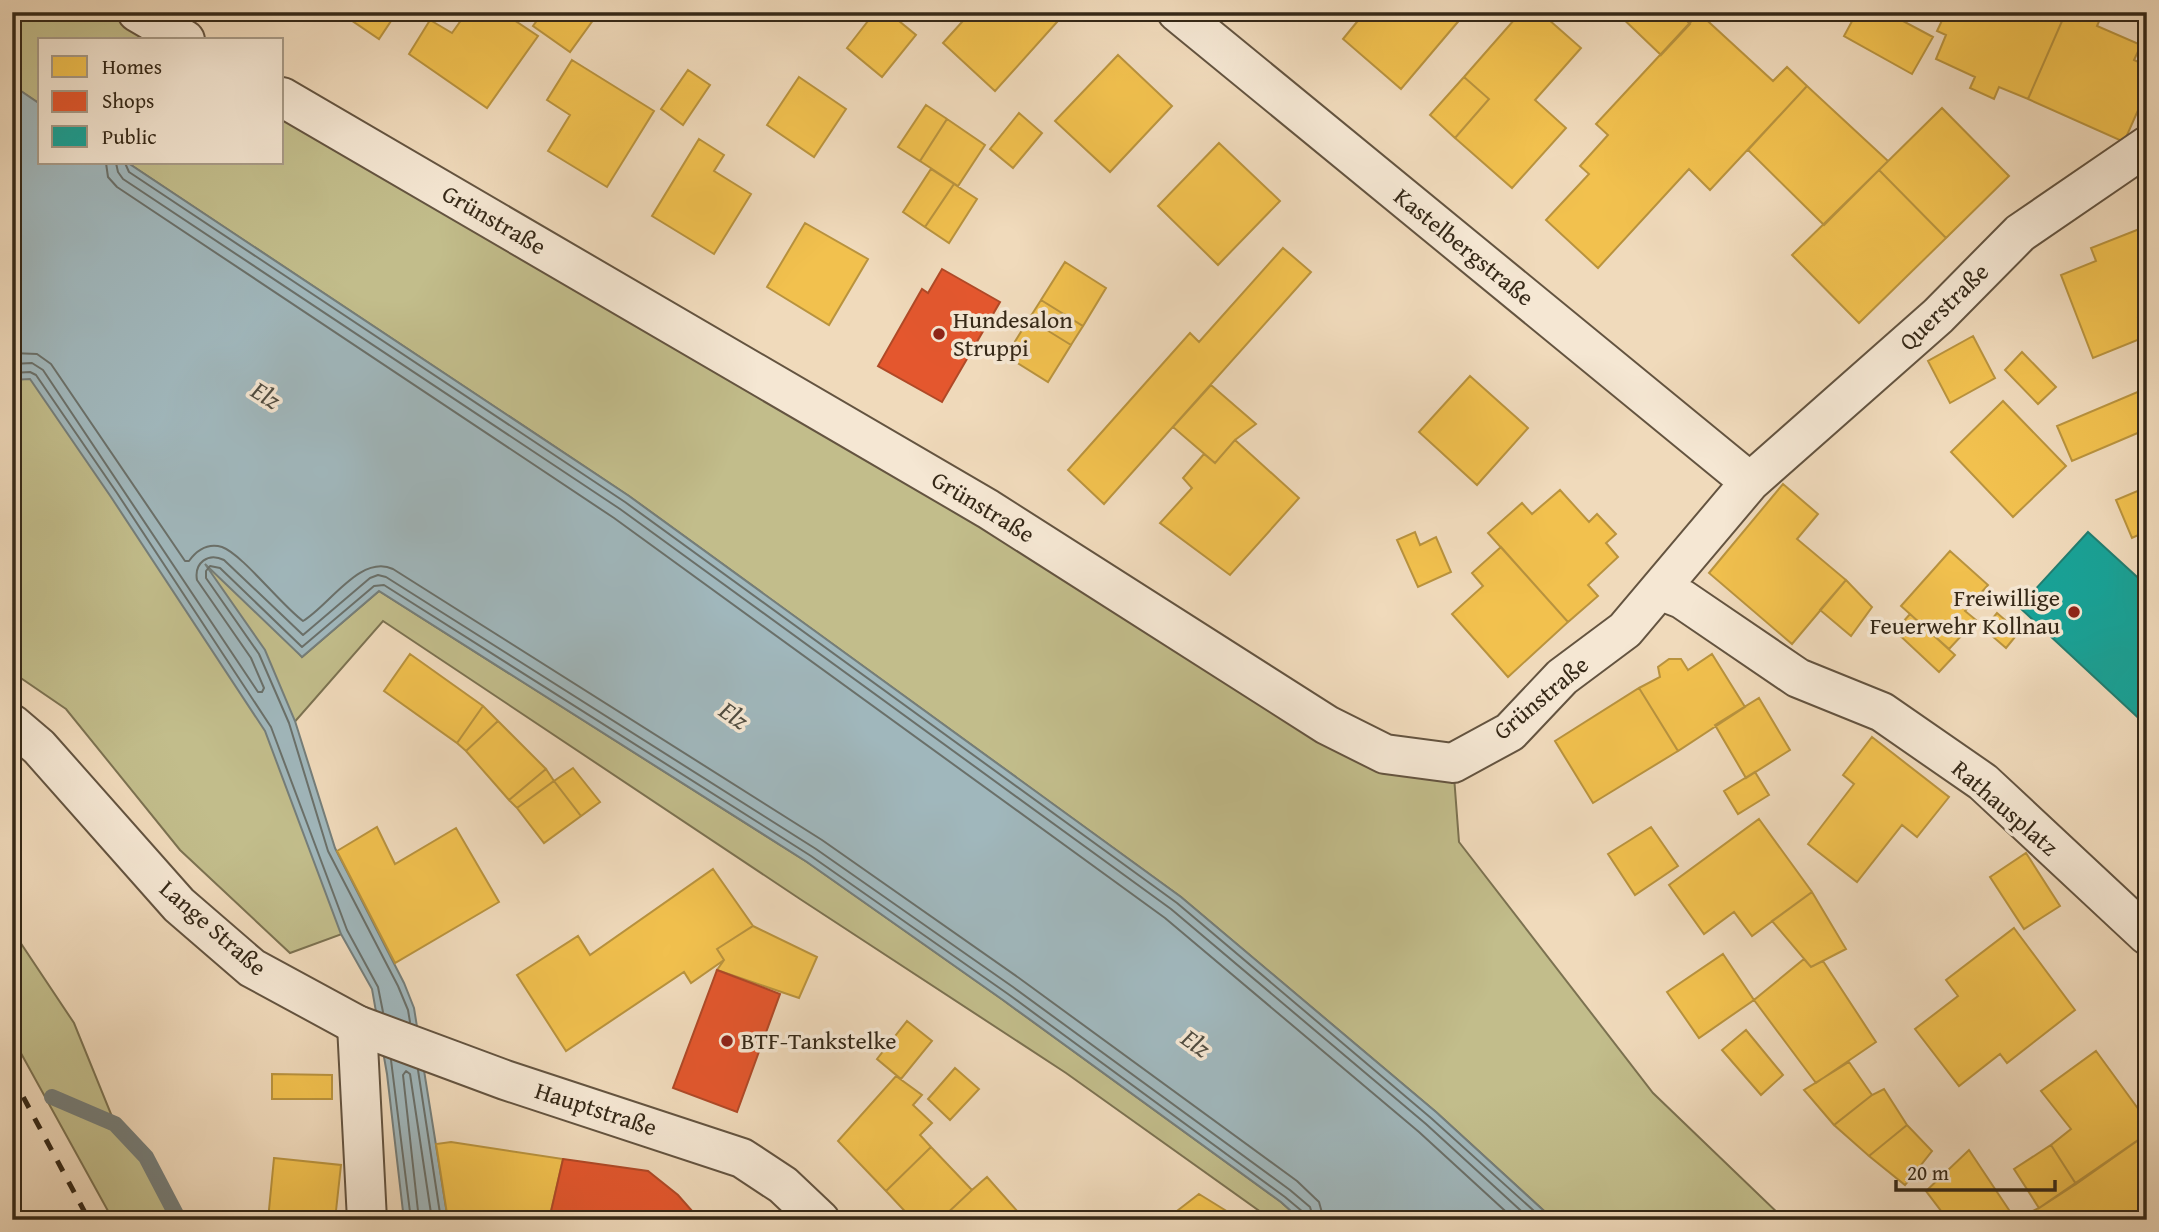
<svg xmlns="http://www.w3.org/2000/svg" width="2159" height="1232" viewBox="0 0 2159 1232" font-family="'Gentium Book Plus',serif">
  <style>
    .green { fill: #c2bd8b; stroke: #7c7251; stroke-width: 2 }
    .water { fill: #a0b7bc; stroke: #757e7a; stroke-width: 2 }
    .homes { fill: #f2c14e; stroke: #b9933e; stroke-width: 2 }
    .shops { fill: #e4572e; stroke: #b04927; stroke-width: 2 }
    .public { fill: #17a398; stroke: #207e71; stroke-width: 2 }
    .lines { fill: none; stroke-linecap: round; stroke-linejoin: round }
    .shore { stroke: #6a706a; stroke-width: 2 }
    .stream { stroke: #757e7a; stroke-width: 16 }
    .minor-casing { stroke: #645440; stroke-width: 42 }
    .tertiary-casing { stroke: #645440; stroke-width: 42 }
    .minor { stroke: #f5e7d3; stroke-width: 38 }
    .tertiary { stroke: #f5e7d3; stroke-width: 38 }
    .rail { stroke: #352817; stroke-width: 5; stroke-dasharray: 12 12; stroke-linecap: butt }
    .poi-dot { fill: #8f2418; stroke: #f5e7d3; stroke-width: 2.5 }
    .labels { text-anchor: middle; stroke-width: 7; stroke-linejoin: round; paint-order: stroke }
    .street-label { font-size: 24px; fill: #352817; stroke: #f5e7d3 }
    .poi-label { font-size: 24px; fill: #352817; stroke: #f5e7d3; text-anchor: start }
    .water-label { font-size: 26px; font-style: italic; fill: #504c40; stroke: #f5e7d3 }
  </style>
  <rect width="100%" height="100%" fill="#f0dabb"/>
  <filter id="stains"><feTurbulence type="fractalNoise" baseFrequency=".00286" numOctaves="4"/><feColorMatrix values="0 0 0 0 .2 0 0 0 0 .09 0 0 0 0 .02 0 0 0 .5 -.17"/></filter>
  <radialGradient id="worn" r=".72"><stop offset=".6" stop-color="#630" stop-opacity="0"/><stop offset="1" stop-color="#630" stop-opacity=".3"/></radialGradient>
  <path class="green" d="M 12,12 L 137,12 L 185,40 L 40,40 L 40,104 L 12,85 Z
    M 282,97 L 1327,725 L 1453,763 L 1459,842 L 1653,1093 L 1785,1220 L 1554,1220 L 1436,1112 L 1181,897 L 629,496 L 128,163 L 282,163 Z
    M 44,359 L 302,657 L 379,591 L 807,862 L 1003,1000 L 1281,1202 L 1301,1220 L 1272,1220 L 1066,1073 L 800,899 L 383,621 L 284,734 L 353,930 L 290,953 L 180,850 L 66,709 L 12,672 L 12,366 Z
    M 12,930 L 74,1023 L 115,1124 L 146,1157 L 179,1220 L 113,1220 L 12,1037 Z"/>
  <path class="water" d="M 12,85 L 40,104 L 40,163 L 128,163 L 629,496 L 1181,897 L 1436,1112 L 1554,1220 L 1301,1220 L 1281,1202 L 1003,1000 L 807,862 L 379,591 L 302,657 L 205,564 L 265,650 L 295,721 L 335,848 L 404,983 L 414,1008 L 448,1220 L 404,1220 L 387,1074 L 372,989 L 341,934 L 265,731 L 111,497 L 30,379 L 12,380 Z"/>
  <path class="homes" d="M 339,12 L 397,12 L 379,39 Z
    M 467,12 L 502,12 L 538,36 L 487,108 L 409,54 L 430,20 L 452,33 Z
    M 543,12 L 599,12 L 570,52 L 533,26 Z
    M 875,12 L 888,12 L 916,35 L 882,77 L 847,48 Z
    M 971,12 L 1066,12 L 995,91 L 943,43 Z
    M 1365,12 L 1456,12 L 1462,17 L 1401,89 L 1343,39 Z
    M 1521,12 L 1540,12 L 1581,48 L 1535,100 L 1566,128 L 1512,188 L 1455,138 L 1489,99 L 1464,77 Z
    M 1616,12 L 1678,12 L 1690,24 L 1661,55 Z
    M 1857,12 L 1875,12 L 1887,19 L 1890,14 L 1933,37 L 1912,74 L 1844,36 Z
    M 1946,12 L 2066,12 L 2028,99 L 1999,87 L 1994,99 L 1970,88 L 1975,77 L 1936,59 L 1946,35 L 1937,31 Z
    M 2066,12 L 2103,12 L 2097,26 L 2141,45 L 2134,60 L 2147,66 L 2147,90 L 2124,142 L 2028,99 Z
    M 1699,13 L 1773,81 L 1787,67 L 1807,86 L 1710,190 L 1689,169 L 1598,268 L 1546,220 L 1589,174 L 1580,166 L 1608,135 L 1596,124 Z
    M 1118,55 L 1172,106 L 1110,172 L 1055,121 Z
    M 572,60 L 654,111 L 607,187 L 548,151 L 570,115 L 547,100 Z
    M 688,70 L 710,85 L 683,125 L 661,109 Z
    M 799,77 L 846,109 L 814,157 L 767,125 Z
    M 1464,77 L 1489,99 L 1455,138 L 1430,115 Z
    M 1807,86 L 1888,161 L 1824,225 L 1748,150 Z
    M 926,105 L 947,119 L 920,161 L 898,147 Z
    M 1942,108 L 2009,176 L 1946,238 L 1879,170 Z
    M 1019,113 L 1042,133 L 1013,168 L 990,149 Z
    M 947,119 L 985,145 L 958,186 L 920,161 Z
    M 699,139 L 724,155 L 714,171 L 751,194 L 714,254 L 652,216 Z
    M 1219,143 L 1280,201 L 1218,265 L 1158,206 Z
    M 931,169 L 954,184 L 925,227 L 903,212 Z
    M 1879,170 L 1946,238 L 1859,323 L 1792,255 Z
    M 954,184 L 977,199 L 949,243 L 925,227 Z
    M 805,223 L 868,259 L 829,325 L 767,287 Z
    M 2147,226 L 2147,314 L 2138,318 L 2145,337 L 2093,358 L 2061,275 L 2096,261 L 2091,248 Z
    M 1283,248 L 1311,272 L 1104,504 L 1068,470 L 1190,333 L 1199,342 Z
    M 1065,262 L 1106,288 L 1083,326 L 1041,300 Z
    M 1041,300 L 1083,326 L 1071,345 L 1029,319 Z
    M 1029,319 L 1071,345 L 1048,382 L 1006,356 Z
    M 1973,336 L 1995,378 L 1950,403 L 1928,361 Z
    M 2022,352 L 2056,387 L 2038,404 L 2005,370 Z
    M 1470,376 L 1528,428 L 1477,485 L 1419,432 Z
    M 1211,385 L 1256,424 L 1235,440 L 1215,463 L 1173,427 Z
    M 2147,388 L 2147,429 L 2072,461 L 2057,426 Z
    M 2003,401 L 2066,466 L 2013,517 L 1951,452 Z
    M 1235,440 L 1299,498 L 1230,575 L 1160,523 L 1192,488 L 1183,478 L 1204,454 L 1215,463 Z
    M 1783,484 L 1818,514 L 1797,539 L 1846,580 L 1792,644 L 1709,573 Z
    M 2147,487 L 2147,531 L 2132,538 L 2116,500 Z
    M 1560,490 L 1589,522 L 1597,514 L 1616,534 L 1606,543 L 1618,557 L 1588,585 L 1598,596 L 1568,622 L 1488,533 L 1522,503 L 1532,514 Z
    M 1415,532 L 1420,545 L 1436,537 L 1451,572 L 1418,587 L 1397,540 Z
    M 1501,547 L 1568,622 L 1508,677 L 1452,614 L 1483,586 L 1472,573 Z
    M 1950,551 L 1988,585 L 1965,611 L 1976,620 L 1949,649 L 1901,606 Z
    M 1846,580 L 1872,607 L 1851,636 L 1820,610 Z
    M 1997,613 L 2019,632 L 2006,648 L 1984,629 Z
    M 1910,614 L 1955,655 L 1939,672 L 1895,631 Z
    M 410,654 L 483,706 L 457,743 L 384,691 Z
    M 1712,654 L 1745,707 L 1678,751 L 1639,688 L 1660,677 L 1658,667 L 1669,659 L 1681,659 L 1688,670 Z
    M 1639,688 L 1678,751 L 1593,803 L 1555,741 Z
    M 1759,698 L 1790,750 L 1746,778 L 1715,725 Z
    M 483,706 L 498,721 L 466,751 L 457,743 Z
    M 498,721 L 546,769 L 509,800 L 466,751 Z
    M 1872,737 L 1949,797 L 1917,837 L 1902,825 L 1857,882 L 1808,844 L 1854,784 L 1843,775 Z
    M 573,768 L 600,802 L 581,816 L 554,781 Z
    M 546,769 L 554,781 L 517,808 L 509,800 Z
    M 1755,772 L 1769,795 L 1738,814 L 1724,791 Z
    M 554,781 L 581,816 L 544,843 L 517,808 Z
    M 1759,819 L 1812,892 L 1752,936 L 1734,912 L 1704,934 L 1669,885 Z
    M 377,827 L 395,864 L 456,828 L 499,902 L 395,963 L 337,851 Z
    M 1651,827 L 1678,866 L 1635,895 L 1608,854 Z
    M 2026,853 L 2060,906 L 2024,929 L 1990,877 Z
    M 713,869 L 753,926 L 717,949 L 724,960 L 691,983 L 684,972 L 566,1051 L 517,975 L 578,936 L 590,955 Z
    M 1812,892 L 1846,949 L 1811,967 L 1772,921 Z
    M 753,926 L 817,957 L 799,998 L 717,970 L 724,960 L 717,949 Z
    M 2014,928 L 2075,1010 L 2007,1063 L 2000,1054 L 1959,1086 L 1915,1029 L 1958,996 L 1946,980 Z
    M 1723,954 L 1754,1000 L 1699,1038 L 1667,992 Z
    M 1804,959 L 1811,967 L 1823,961 L 1876,1042 L 1816,1083 L 1754,1000 Z
    M 907,1021 L 932,1041 L 901,1079 L 877,1059 Z
    M 1746,1030 L 1783,1075 L 1761,1095 L 1722,1050 Z
    M 2096,1051 L 2147,1121 L 2147,1134 L 2076,1184 L 2051,1145 L 2071,1129 L 2041,1091 Z
    M 1849,1062 L 1872,1095 L 1834,1125 L 1804,1090 Z
    M 955,1068 L 979,1089 L 950,1120 L 928,1099 Z
    M 272,1074 L 332,1075 L 332,1099 L 272,1099 Z
    M 896,1076 L 922,1095 L 913,1105 L 932,1123 L 920,1135 L 931,1147 L 886,1191 L 838,1141 Z
    M 1884,1089 L 1907,1125 L 1869,1156 L 1834,1125 L 1872,1095 Z
    M 1907,1125 L 1932,1151 L 1905,1185 L 1869,1156 Z
    M 2147,1134 L 2147,1220 L 2013,1220 L 2039,1208 Z
    M 451,1142 L 563,1159 L 549,1220 L 448,1220 L 436,1144 Z
    M 2051,1145 L 2076,1184 L 2039,1208 L 2014,1169 Z
    M 931,1147 L 972,1190 L 940,1220 L 913,1220 L 886,1191 Z
    M 1969,1150 L 2009,1210 L 1996,1220 L 1948,1220 L 1926,1191 Z
    M 274,1158 L 341,1165 L 335,1220 L 268,1220 Z
    M 987,1177 L 1025,1220 L 940,1220 L 972,1190 Z
    M 1199,1194 L 1241,1220 L 1179,1220 L 1173,1214 Z"/>
  <path class="shops" d="M 942,269 L 1000,302 L 942,402 L 878,366 L 922,289 L 928,293 Z
    M 717,970 L 780,994 L 737,1112 L 673,1088 Z
    M 563,1159 L 648,1171 L 678,1195 L 700,1220 L 549,1220 Z"/>
  <path class="public" d="M 2088,532 L 2147,586 L 2147,726 L 2019,607 Z"/>
  <g class="lines">
    <path class="shore" d="M 106,163 L 108,177 L 117,187 L 614,518 L 1165,918 L 1419,1132 L 1515,1220
      M 116,163 L 118,172 L 123,179 L 620,509 L 1171,909 L 1426,1124 L 1531,1220
      M 125,163 L 129,172 L 625,502 L 1177,903 L 1431,1118 L 1544,1220
      M 12,353 L 37,354 L 51,364 L 185,561 L 189,561 C 197,550 208,543 222,547 C 242,554 282,606 303,621 C 329,606 360,554 393,569 L 822,840 L 1019,978 L 1297,1181 L 1319,1202 L 1324,1220
      M 12,364 L 32,363 L 43,370 L 258,692 L 262,692 L 264,688 L 251,658 L 197,580 C 194,563 208,552 224,560 L 303,635 L 370,578 L 378,575 L 386,577 L 816,849 L 1013,987 L 1290,1190 L 1310,1207 L 1314,1220
      M 12,373 L 30,372 L 36,375 L 117,493 L 271,727 L 347,930 L 378,987 L 383,1012
      M 410,1022 L 408,1010 L 398,986 L 328,851 L 289,723 L 259,654 L 206,578 L 206,571 L 210,566 L 220,568 L 302,647 L 374,586 L 384,585 L 811,856 L 1008,994 L 1285,1197 L 1303,1212 L 1305,1220
      M 391,1060 L 411,1220
      M 418,1070 L 441,1220
      M 419,1220 L 403,1075 L 406,1071 L 410,1074 L 432,1220"/>
    <path class="stream" d="M 52,1097 L 115,1124 L 146,1157 L 179,1220"/>
    <g class="minor-casing">
      <path id="minor" d="M 137,12 L 185,40
        M 1177,12 L 1750,482
        M 282,97 L 988,509 L 1327,725 L 1385,754 L 1453,763 L 1510,732 L 1562,677 L 1625,630 L 1750,482 L 1938,316 L 2020,233 L 2147,146
        M 1659,590 L 1682,599 L 1798,678 L 1882,712 L 1983,782 L 2147,935
        M 357,1025 L 367,1220"/>
    </g>
    <g class="tertiary-casing">
      <path id="tertiary" d="M 12,724 L 39,747 L 179,905 L 252,968 L 357,1025 L 505,1080 L 742,1158 L 783,1185 L 820,1220"/>
    </g>
    <use href="#minor" class="minor"/>
    <use href="#tertiary" class="tertiary"/>
    <path class="rail" d="M 12,1076 L 89,1220"/>
  </g>
  <g class="poi-dot">
    <circle cx="939" cy="334" r="7"/>
    <circle cx="2074" cy="612" r="7"/>
    <circle cx="727" cy="1041" r="7"/>
  </g>
  <g class="labels">
    <g class="street-label">
      <text transform="translate(494 220) rotate(30)" y="8">Grünstraße</text>
      <text transform="translate(1464 247) rotate(39)" y="8">Kastelbergstraße</text>
      <text transform="translate(1944 307) rotate(-44)" y="8">Querstraße</text>
      <text transform="translate(983 507) rotate(31)" y="8">Grünstraße</text>
      <text transform="translate(1541 698) rotate(-40)" y="8">Grünstraße</text>
      <text transform="translate(2005 808) rotate(41)" y="8">Rathausplatz</text>
      <text transform="translate(213 928) rotate(41)" y="8">Lange Straße</text>
      <text transform="translate(596 1109) rotate(18)" y="8">Hauptstraße</text>
    </g>
    <g class="poi-label">
      <text x="953" y="328">Hundesalon<tspan x="953" dy="28">Struppi</tspan></text>
      <text x="2060" y="606" text-anchor="end">Freiwillige<tspan x="2060" dy="28">Feuerwehr Kollnau</tspan></text>
      <text x="741" y="1049">BTF-Tankstelke</text>
    </g>
    <g class="water-label">
      <text transform="translate(266 395) rotate(32)" y="9">Elz</text>
      <text transform="translate(734 715) rotate(35)" y="9">Elz</text>
      <text transform="translate(1196 1043) rotate(36)" y="9">Elz</text>
    </g>
  </g>
  <rect width="2159" height="1232" fill="none" stroke="#f0dabb" stroke-width="42"/>
  <rect x="14" y="14" width="2131" height="1204" fill="none" stroke="#352817" stroke-width="3.5"/>
  <rect x="21" y="21" width="2117" height="1190" fill="none" stroke="#352817" stroke-width="2"/>
  <rect x="38" y="38" width="245" height="126" fill="#f5e7d3" stroke="#a89b88" stroke-width="2"/>
  <rect x="52" y="56" width="35" height="21" fill="#f2c14e" stroke="#a89b88" stroke-width="2"/>
  <text x="102" y="74" font-size="21" fill="#352817">Homes</text>
  <rect x="52" y="91" width="35" height="21" fill="#e4572e" stroke="#a89b88" stroke-width="2"/>
  <text x="102" y="108" font-size="21" fill="#352817">Shops</text>
  <rect x="52" y="126" width="35" height="21" fill="#17a398" stroke="#a89b88" stroke-width="2"/>
  <text x="102" y="144" font-size="21" fill="#352817">Public</text>
  <path d="M1896 1180v10h159v-10" fill="none" stroke="#352817" stroke-width="3.5"/>
  <text x="1907" y="1180" font-size="21" fill="#352817" stroke="#f5e7d3" stroke-width="5" paint-order="stroke">20 m</text>
  <rect width="100%" height="100%" filter="url(#stains)"/>
  <rect width="100%" height="100%" fill="url(#worn)"/>
</svg>
